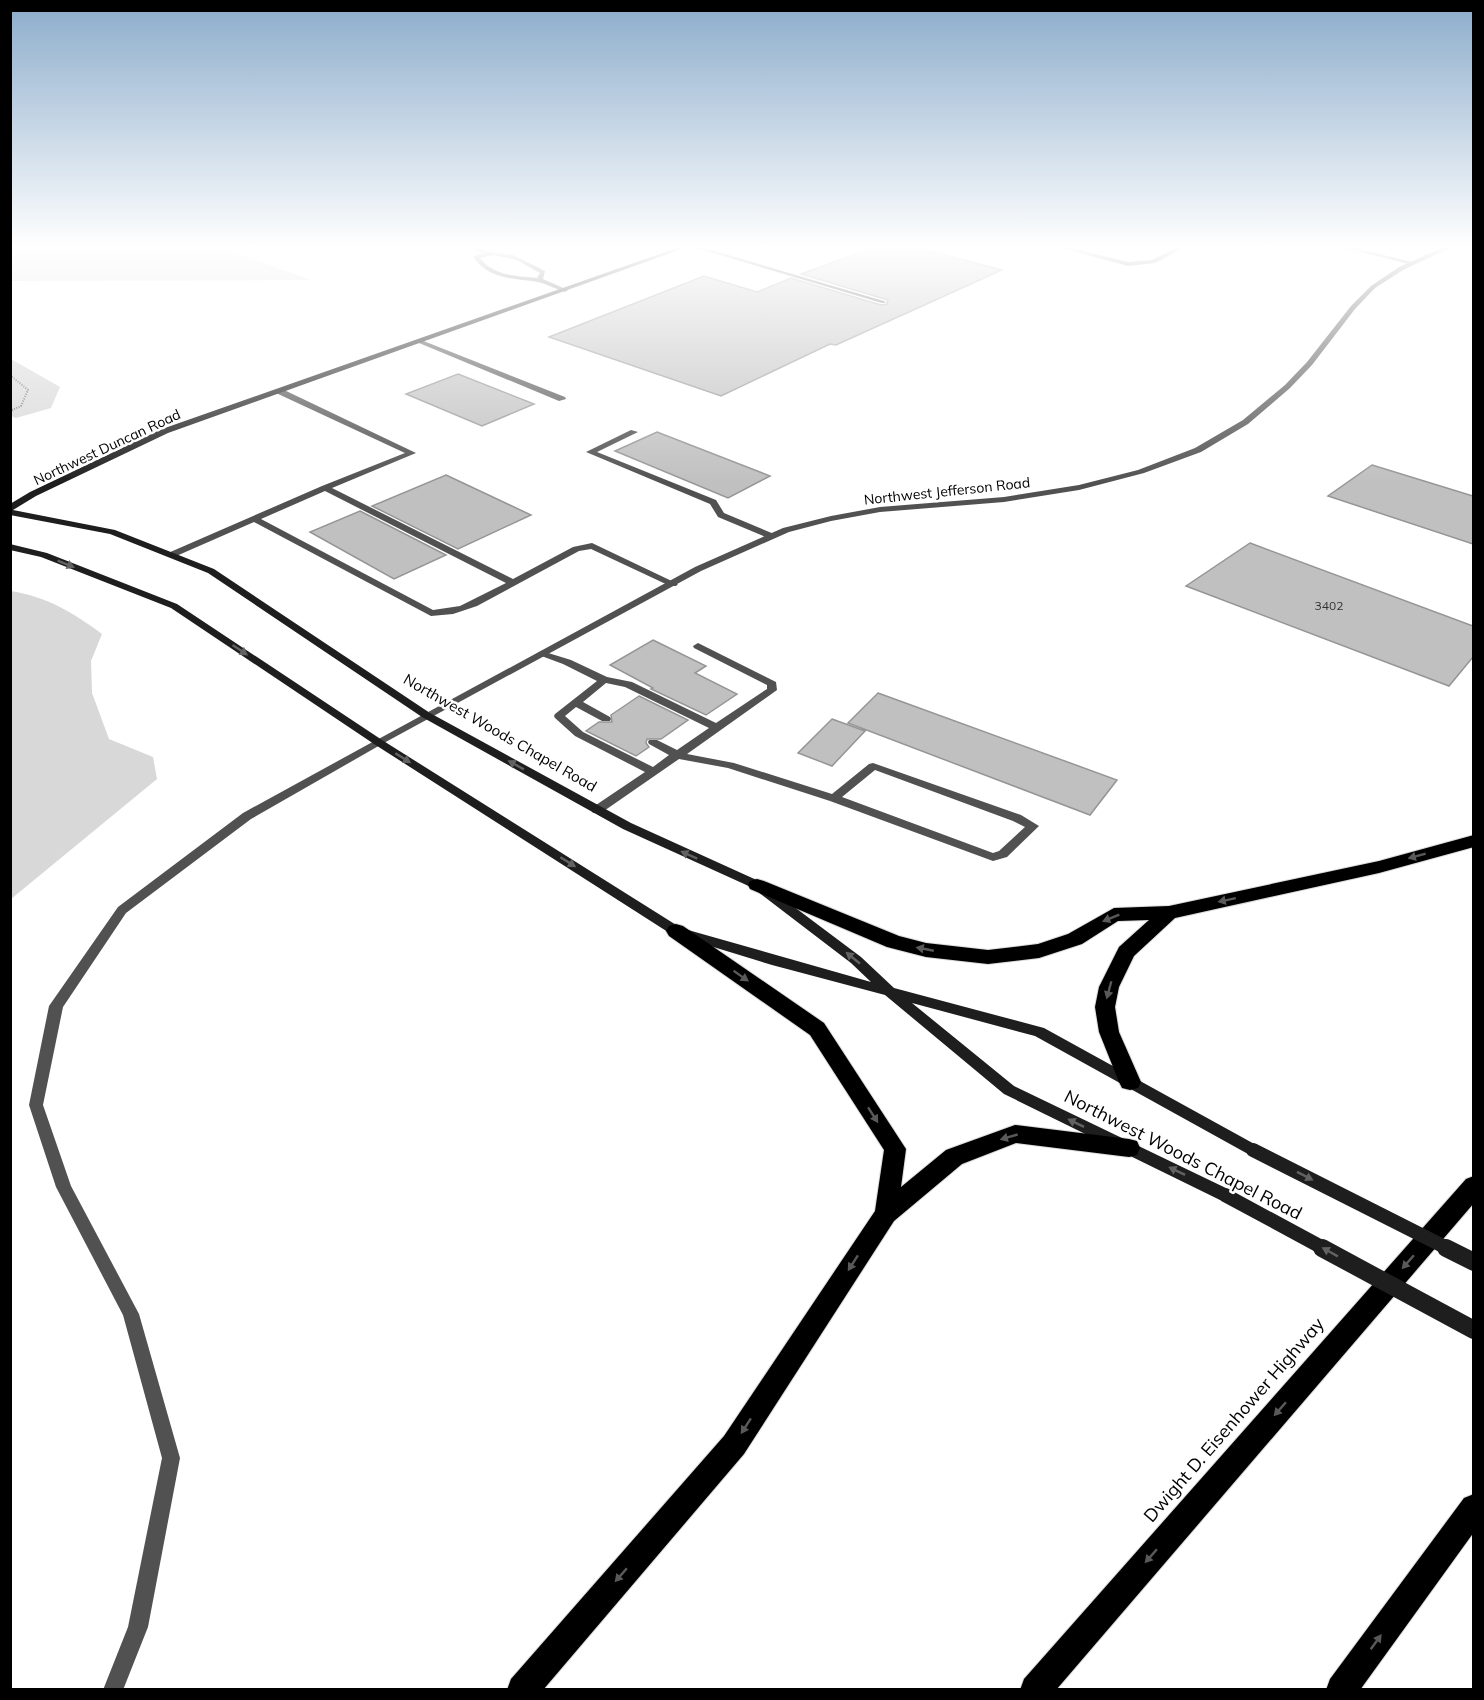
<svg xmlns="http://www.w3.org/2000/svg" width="1484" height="1700" viewBox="0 0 1484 1700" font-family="Mulish,sans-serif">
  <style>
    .green { fill: #d8d8d8 }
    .building { fill: #c0c0c0; stroke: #959595; stroke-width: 1.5 }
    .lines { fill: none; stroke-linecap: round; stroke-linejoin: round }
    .highway-casing { stroke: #dbdbdb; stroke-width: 2 }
    .path-far1 { stroke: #737373; stroke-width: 2; stroke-dasharray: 1 1.5; stroke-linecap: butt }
    .path { stroke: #737373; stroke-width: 3; stroke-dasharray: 1 2; stroke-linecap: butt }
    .lane { fill: #515151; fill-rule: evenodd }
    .street { fill: #515151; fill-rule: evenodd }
    .secondary { fill: #1e1e1e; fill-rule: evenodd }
    .highway { fill: #000; fill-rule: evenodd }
    .secondary-bridge-far1 { stroke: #1e1e1e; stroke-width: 14 }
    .secondary-bridge { stroke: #1e1e1e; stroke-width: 18 }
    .oneway { fill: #626262 }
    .oneway2 { fill: #595959 }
    .labels { text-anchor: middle; stroke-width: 5; stroke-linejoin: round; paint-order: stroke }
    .number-label { font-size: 12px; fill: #303030 }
    .far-street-label { font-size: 14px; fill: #000; stroke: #fff }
    .street-label { font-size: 15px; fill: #000; stroke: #fff }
    .near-street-label { font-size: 18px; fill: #000; stroke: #fff }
  </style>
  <rect width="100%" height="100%" fill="#fff"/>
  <path class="green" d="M 10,245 L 215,245 L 310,280 L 11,281 Z
    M 11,359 L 60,387 L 51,408 L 16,418 L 11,416 Z
    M 10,591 C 46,596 74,613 102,634 L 91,661 L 92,693 L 109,739 L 153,757 L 157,779 L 11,899 Z"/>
  <path class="building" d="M 881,245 L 907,245 L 1002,270 L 836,345 L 830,344 L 721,396 L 549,337 L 704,276 L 757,292 L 791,278 L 881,305 L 887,304 L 888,300 L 801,274 Z
    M 458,374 L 534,404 L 482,426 L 406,394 Z
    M 657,432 L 770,476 L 728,498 L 615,451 Z
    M 1372,465 L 1473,496 L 1473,544 L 1328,496 Z
    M 446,475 L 531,515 L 458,549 L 372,506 Z
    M 360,511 L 446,555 L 394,579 L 310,532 Z
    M 1250,543 L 1473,626 L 1473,657 L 1449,686 L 1186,586 Z
    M 653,640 L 706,666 L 695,673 L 737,694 L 706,715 L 651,689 L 653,688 L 610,665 Z
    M 878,693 L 1117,780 L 1090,815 L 848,723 Z
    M 639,696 L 688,720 L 661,739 L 647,739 L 646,743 L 649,747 L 636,756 L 586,731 L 599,722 L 612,722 L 611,715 Z
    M 832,719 L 865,731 L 832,766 L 798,753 Z"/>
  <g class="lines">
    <g class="highway-casing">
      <path id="highway" d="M 1474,835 L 1474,847 L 1379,873 L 1175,918 L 1134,956 L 1119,987 L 1115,1007 L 1119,1032 L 1141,1082 L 1138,1088 L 1130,1090 L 1122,1088 L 1119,1082 L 1099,1032 L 1095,1007 L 1099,987 L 1119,947 L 1149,920 L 1118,921 L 1082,944 L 1039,958 L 988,964 L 926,957 L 887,947 L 750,889 L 748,885 L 750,881 L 757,879 L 764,881 L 899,936 L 926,943 L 988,950 L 1038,944 L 1068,934 L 1114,908 L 1169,906 L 1379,861 Z
        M 676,924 L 683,926 L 824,1023 L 906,1149 L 901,1187 L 946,1150 L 1015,1125 L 1129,1139 L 1137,1141 L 1140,1148 L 1137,1155 L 1129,1157 L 1016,1143 L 962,1164 L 894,1221 L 744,1454 L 543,1690 L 507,1690 L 511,1679 L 724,1436 L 875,1211 L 884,1150 L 810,1035 L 669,936 L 666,931 L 669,926 Z
        M 1474,1176 L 1474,1203 L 1056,1690 L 1020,1690 L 1024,1679 L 1466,1179 Z
        M 1474,1494 L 1474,1532 L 1360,1690 L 1326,1690 L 1330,1679 L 1464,1498 Z"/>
    </g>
    <path class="path-far1" d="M 10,375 L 28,390 L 21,406 L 10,411"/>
    <path class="path" d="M 10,411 L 13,410"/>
    <path class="lane" d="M 686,245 L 695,245 L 887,302 L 882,303 Z
      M 1050,245 L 1059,245 L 1128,262 L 1152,260 L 1176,248 L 1173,245 L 1179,245 L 1182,249 L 1155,263 L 1128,266 Z
      M 1333,245 L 1343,245 L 1416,263 L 1413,265 Z
      M 421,340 L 565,397 L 566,399 L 559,401 L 419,343 L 419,341 Z
      M 276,389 L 282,389 L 416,453 L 332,488 L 513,579 L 573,547 L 592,543 L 678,584 L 676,586 L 670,586 L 591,549 L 579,551 L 477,606 L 453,614 L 431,616 L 254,522 L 174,557 L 168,557 L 168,553 L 322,486 L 405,453 L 276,393 ZM 325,491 L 506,583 L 460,606 L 433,610 L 261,519 Z
      M 631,430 L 638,432 L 597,452 L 716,500 L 724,513 L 774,534 L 774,538 L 768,538 L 718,517 L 710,504 L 586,452 Z
      M 698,643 L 776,682 L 777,690 L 687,754 L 734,763 L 832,794 L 869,764 L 873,763 L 1021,815 L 1039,826 L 1007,857 L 993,861 L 830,801 L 728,768 L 679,759 L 601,813 L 593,813 L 591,810 L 593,807 L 645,772 L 575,736 L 555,718 L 554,716 L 555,714 L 597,681 L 563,664 L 536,654 L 541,651 L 545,652 L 571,660 L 607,677 L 632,682 L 716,723 L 767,689 L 767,685 L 694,648 L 693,646 ZM 606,683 L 625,687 L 709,728 L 677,750 L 657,740 L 649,740 L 648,742 L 649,744 L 669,755 L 653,767 L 583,732 L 565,716 L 576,707 L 602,721 L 610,721 L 611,719 L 610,717 L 583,702 ZM 875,770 L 1013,821 L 1025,827 L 999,851 L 993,853 L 842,797 Z
      M 378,739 L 383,742 L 382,744 L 251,819 L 126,913 L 63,1007 L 43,1105 L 71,1186 L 139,1314 L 180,1458 L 148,1627 L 123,1690 L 103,1690 L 128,1627 L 162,1458 L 123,1315 L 56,1187 L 29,1105 L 49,1006 L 118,907 L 243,813 Z"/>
    <path class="street" d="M 465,245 L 473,245 L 489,252 L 513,255 L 545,271 L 543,279 L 568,290 L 565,292 C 556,289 547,284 538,282 C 513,278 490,280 473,257 L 482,253 ZM 493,255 L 517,260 L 540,273 L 537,278 C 516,276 494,276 480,258 Z
      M 1448,245 L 1456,245 L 1403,270 L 1375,288 L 1355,309 L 1312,365 L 1290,388 L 1248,424 L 1201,452 L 1144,473 L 1079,490 L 1004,502 L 880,512 L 831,521 L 789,532 L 701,571 L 382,744 L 374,744 L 373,742 L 695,567 L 783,528 L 831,516 L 880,507 L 1004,497 L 1079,485 L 1138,470 L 1195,448 L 1243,420 L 1285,385 L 1307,362 L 1351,306 L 1371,286 L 1399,267 Z"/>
    <path class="secondary" d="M 685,245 L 693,245 L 168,433 L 36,496 L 13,510 L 115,530 L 214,569 L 430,713 L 631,823 L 761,882 L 861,957 L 894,988 L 1044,1028 L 1258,1146 L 1261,1150 L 1258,1154 L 1253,1156 L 1248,1154 L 1035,1036 L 912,1003 L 1014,1086 L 1230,1190 L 1233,1195 L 1230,1200 L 1225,1202 L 1220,1200 L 1004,1094 L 885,995 L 772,965 L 671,934 L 374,744 L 171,608 L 41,557 L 10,550 L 10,544 L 47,553 L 177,604 L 382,740 L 681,928 L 871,982 L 851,963 L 753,888 L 623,829 L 422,717 L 208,573 L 110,534 L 10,515 L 10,504 L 30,492 L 162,429 Z"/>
    <use href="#highway" class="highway"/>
    <path class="secondary-bridge-far1" d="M 1253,1150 L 1449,1249
      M 1225,1195 L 1325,1249"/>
    <path class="secondary-bridge" d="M 1322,1248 L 1474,1330
      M 1446,1248 L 1474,1262"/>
  </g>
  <defs><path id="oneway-solid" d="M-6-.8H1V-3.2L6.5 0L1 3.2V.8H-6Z" transform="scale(1.5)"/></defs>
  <g class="oneway">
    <use href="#oneway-solid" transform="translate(66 564) rotate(22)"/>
    <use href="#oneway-solid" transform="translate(240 650) rotate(34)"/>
    <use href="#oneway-solid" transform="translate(403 758) rotate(32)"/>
    <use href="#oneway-solid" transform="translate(516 765) rotate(-151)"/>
    <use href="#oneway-solid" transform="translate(689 855) rotate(-156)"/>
    <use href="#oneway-solid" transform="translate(568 862) rotate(32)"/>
    <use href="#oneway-solid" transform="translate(853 958) rotate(-141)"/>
    <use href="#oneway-solid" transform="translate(1076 1123) rotate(-154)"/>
    <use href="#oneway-solid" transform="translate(1177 1171) rotate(-154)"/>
    <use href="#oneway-solid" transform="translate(1305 1176) rotate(27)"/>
    <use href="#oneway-solid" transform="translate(1330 1252) rotate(-151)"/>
  </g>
  <g class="oneway2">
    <use href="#oneway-solid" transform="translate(1417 856) rotate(165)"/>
    <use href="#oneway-solid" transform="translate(1227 900) rotate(168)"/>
    <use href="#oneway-solid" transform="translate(1111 918) rotate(158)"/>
    <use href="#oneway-solid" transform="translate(925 949) rotate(-169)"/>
    <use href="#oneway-solid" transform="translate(741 976) rotate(35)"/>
    <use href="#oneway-solid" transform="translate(1109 990) rotate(105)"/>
    <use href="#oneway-solid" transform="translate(873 1115) rotate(57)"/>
    <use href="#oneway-solid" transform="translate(1009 1137) rotate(164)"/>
    <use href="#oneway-solid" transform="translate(1408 1262) rotate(131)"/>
    <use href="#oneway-solid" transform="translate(853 1263) rotate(123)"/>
    <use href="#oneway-solid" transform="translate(1280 1409) rotate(131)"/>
    <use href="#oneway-solid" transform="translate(746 1426) rotate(123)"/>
    <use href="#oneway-solid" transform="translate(1151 1556) rotate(131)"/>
    <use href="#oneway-solid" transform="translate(621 1575) rotate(131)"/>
    <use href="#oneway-solid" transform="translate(1376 1642) rotate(-54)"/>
  </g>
  <linearGradient id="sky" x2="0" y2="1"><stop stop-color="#8baccb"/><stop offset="0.51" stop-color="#fff"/><stop offset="1" stop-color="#fff" stop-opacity="0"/></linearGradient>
  <rect width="1484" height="483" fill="url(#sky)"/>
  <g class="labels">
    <g class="number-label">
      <text x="1329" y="610">3402</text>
    </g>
    <g class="far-street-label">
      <text transform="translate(107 447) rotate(-25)" y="5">Northwest Duncan Road</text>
      <text transform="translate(947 491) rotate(-6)" y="5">Northwest Jefferson Road</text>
    </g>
    <g class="street-label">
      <text transform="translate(500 733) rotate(30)" y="5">Northwest Woods Chapel Road</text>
    </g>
    <g class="near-street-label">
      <text transform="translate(1183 1155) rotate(27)" y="6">Northwest Woods Chapel Road</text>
      <text transform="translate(1234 1420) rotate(-49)" y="6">Dwight D. Eisenhower Highway</text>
    </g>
  </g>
  <rect width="1484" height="1700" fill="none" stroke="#000000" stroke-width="24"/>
</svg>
